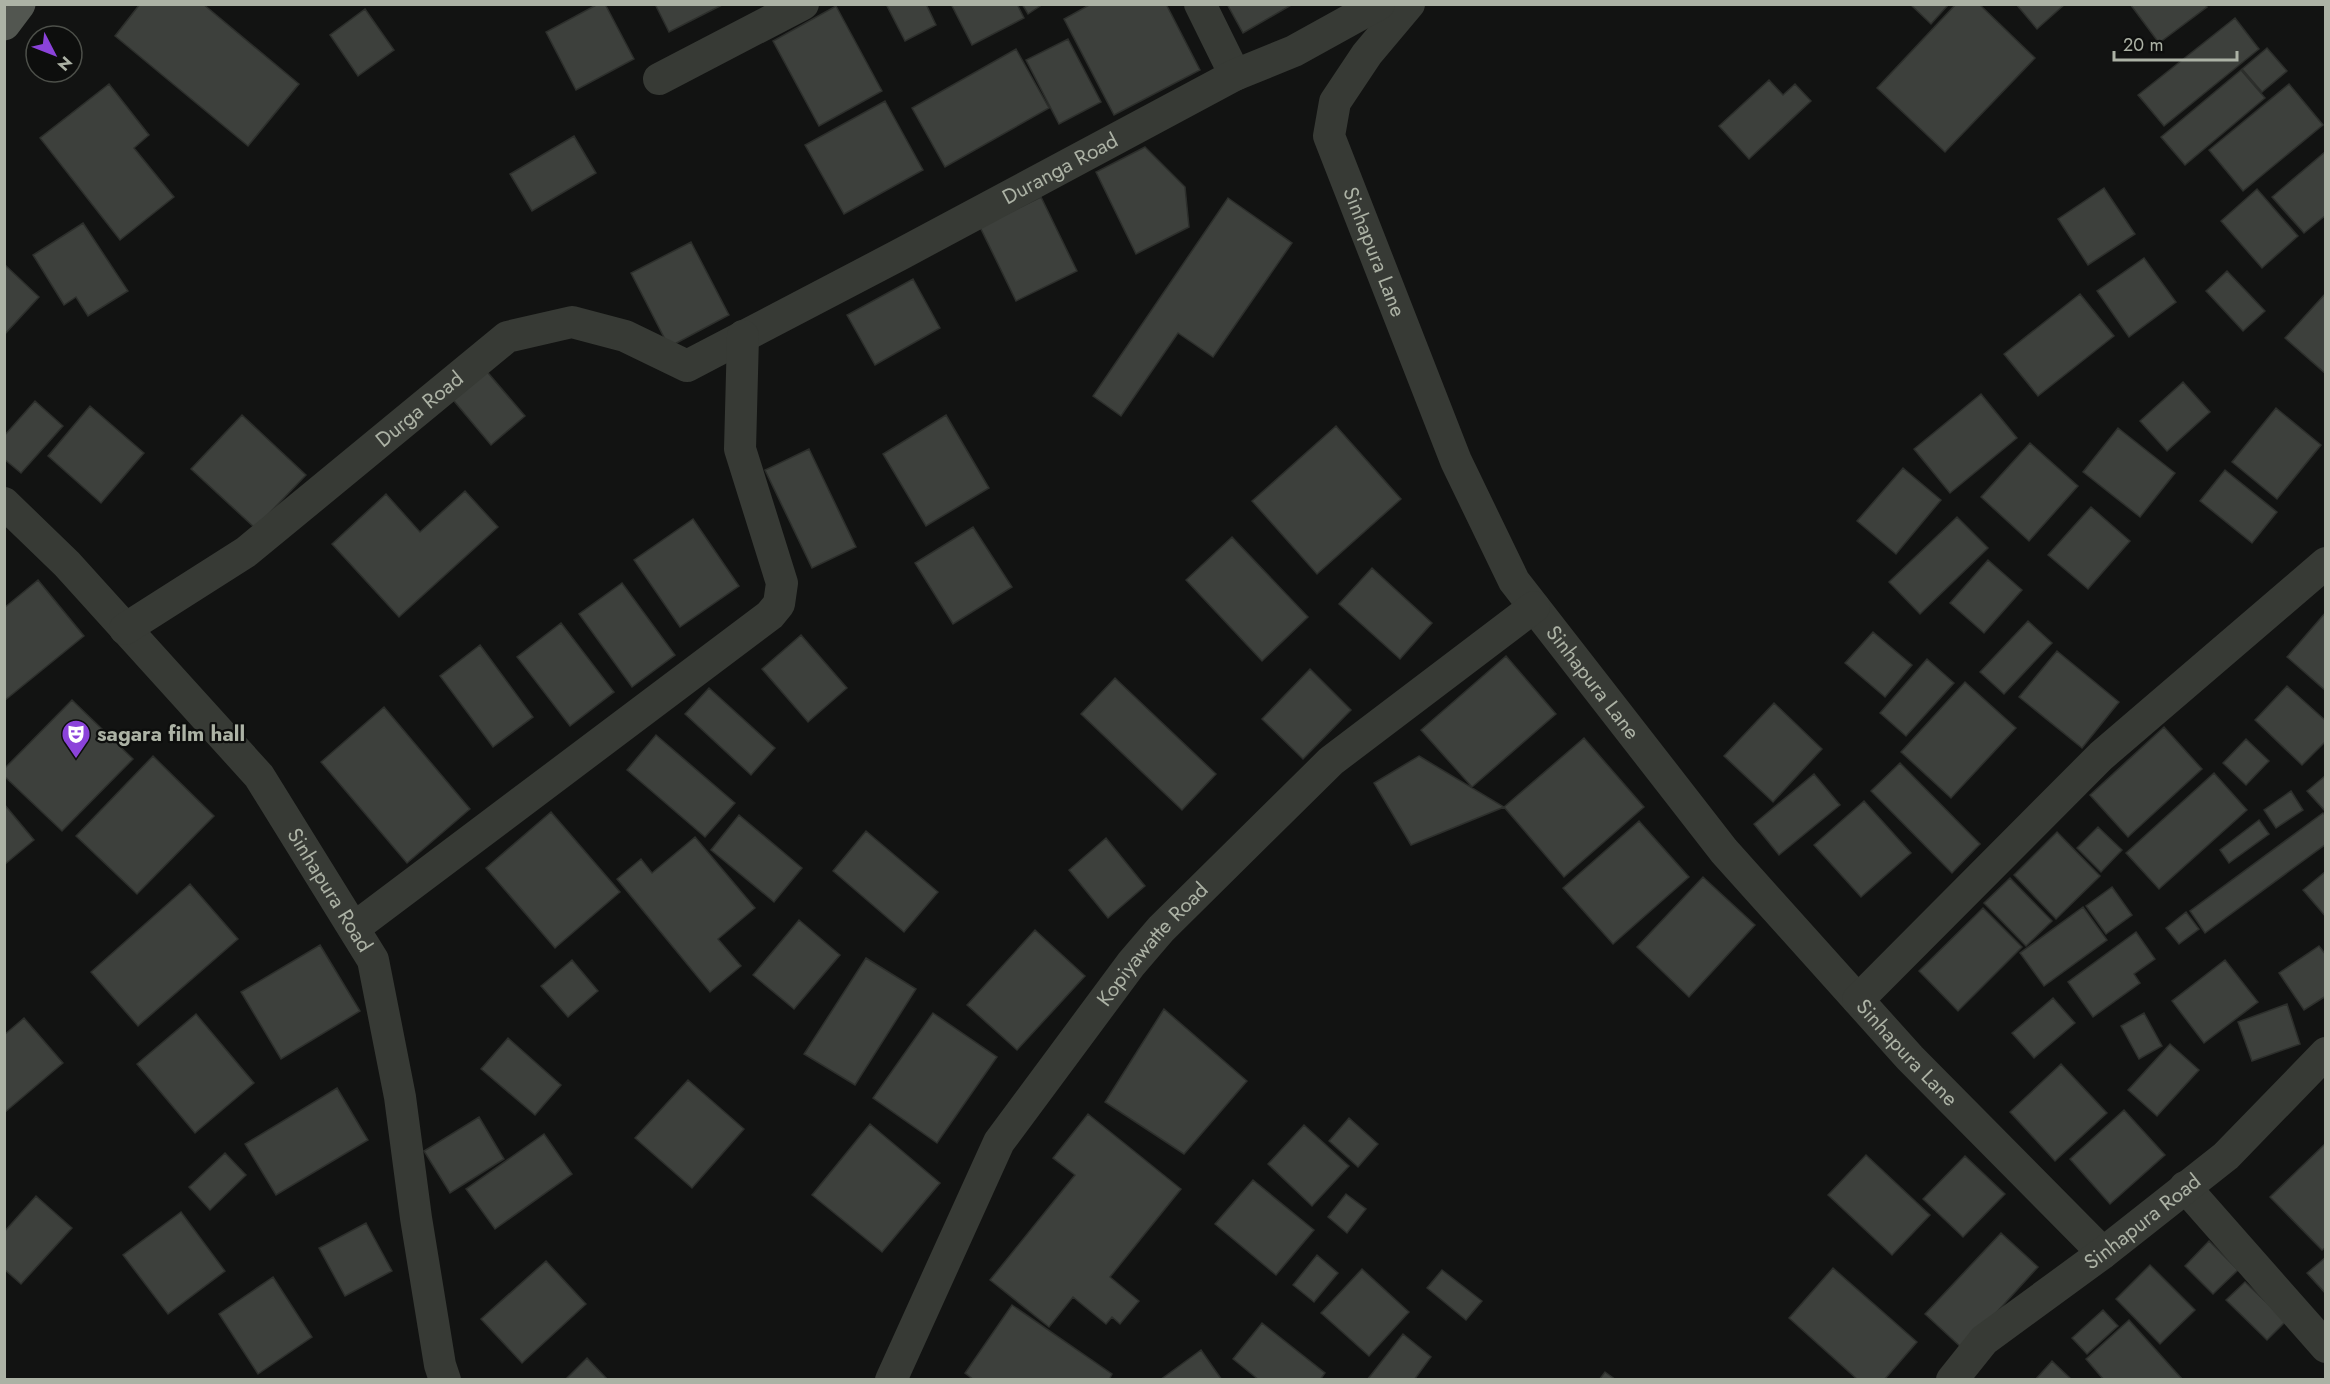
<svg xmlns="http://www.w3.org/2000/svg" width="2330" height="1384" viewBox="0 0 2330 1384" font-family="Jost,sans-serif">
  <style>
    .building { fill: #3d403c; stroke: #2d2f2c; stroke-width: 1.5 }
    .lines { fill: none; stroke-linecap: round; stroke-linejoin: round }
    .minor { stroke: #373a35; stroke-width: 32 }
    .primary { stroke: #525650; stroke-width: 33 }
    .labels { text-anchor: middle; stroke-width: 4.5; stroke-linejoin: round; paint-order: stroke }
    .street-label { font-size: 21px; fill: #acb2a5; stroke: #0d0e0d }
    .poi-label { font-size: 21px; font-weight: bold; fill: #acb2a5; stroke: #0d0e0d; text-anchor: start }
  </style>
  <rect width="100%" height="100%" fill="#121312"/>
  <path class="building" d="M 140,4 L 203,4 L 299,84 L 248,146 L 115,36 Z
    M 598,4 L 605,4 L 634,59 L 576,90 L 546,32 Z
    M 655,4 L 722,4 L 722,5 L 669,32 Z
    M 886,4 L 926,4 L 936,25 L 905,41 Z
    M 951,4 L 1017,4 L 1024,18 L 972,45 Z
    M 1022,4 L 1043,4 L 1028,14 Z
    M 1091,4 L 1166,4 L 1200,70 L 1114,115 L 1064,19 Z
    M 1227,4 L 1293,4 L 1243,33 Z
    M 1910,4 L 1949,4 L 1931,24 Z
    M 1956,4 L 1979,4 L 2035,58 L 1945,152 L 1877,88 Z
    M 2016,4 L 2065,4 L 2037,29 Z
    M 2130,4 L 2205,4 L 2207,7 L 2159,43 Z
    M 836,6 L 882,91 L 819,126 L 773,41 Z
    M 365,9 L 394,50 L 358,76 L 330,35 Z
    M 2235,18 L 2259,49 L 2164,126 L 2138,95 Z
    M 1068,39 L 1101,102 L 1059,124 L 1026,60 Z
    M 2267,48 L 2287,71 L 2262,92 L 2242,69 Z
    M 1016,49 L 1049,108 L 945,167 L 912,108 Z
    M 2241,70 L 2265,98 L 2185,165 L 2161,137 Z
    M 1769,80 L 1783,95 L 1795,84 L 1811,101 L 1749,159 L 1719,126 Z
    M 109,84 L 149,135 L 134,148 L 174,197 L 120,240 L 40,138 Z
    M 2289,84 L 2323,125 L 2243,191 L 2209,150 Z
    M 885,101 L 923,170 L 844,214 L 805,145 Z
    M 574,136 L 596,173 L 532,211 L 510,174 Z
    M 1145,147 L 1185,187 L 1189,227 L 1136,254 L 1096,172 Z
    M 2326,151 L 2326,215 L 2304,233 L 2272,197 Z
    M 2104,188 L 2135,234 L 2088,265 L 2058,219 Z
    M 2257,189 L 2298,236 L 2262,268 L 2221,221 Z
    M 1041,197 L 1077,271 L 1016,301 L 980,227 Z
    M 1228,198 L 1292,243 L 1213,357 L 1178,333 L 1121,416 L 1093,396 Z
    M 83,223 L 128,291 L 88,316 L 76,297 L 64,305 L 33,255 Z
    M 691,242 L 729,315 L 669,347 L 631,273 Z
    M 2144,258 L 2176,302 L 2129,337 L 2097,291 Z
    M 4,264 L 39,297 L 4,335 Z
    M 2227,271 L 2265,311 L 2243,331 L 2206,291 Z
    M 913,279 L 940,328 L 875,365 L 847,315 Z
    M 2326,293 L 2326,374 L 2285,338 Z
    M 2080,294 L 2114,336 L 2038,396 L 2004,354 Z
    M 483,367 L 525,416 L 491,445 L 449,395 Z
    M 2183,382 L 2210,412 L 2167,451 L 2140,421 Z
    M 1981,394 L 2017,438 L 1950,493 L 1914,449 Z
    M 35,401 L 63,426 L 21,473 L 4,459 L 4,436 Z
    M 90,406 L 144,453 L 101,503 L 48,456 Z
    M 2276,408 L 2321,445 L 2277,499 L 2232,462 Z
    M 242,415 L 306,475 L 255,528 L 191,469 Z
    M 946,415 L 989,488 L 926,526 L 883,454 Z
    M 1336,426 L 1401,499 L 1317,574 L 1252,501 Z
    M 2118,428 L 2175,473 L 2140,517 L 2083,472 Z
    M 2030,443 L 2078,486 L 2029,541 L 1981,497 Z
    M 809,449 L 856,547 L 812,568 L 765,470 Z
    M 1903,468 L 1941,500 L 1896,554 L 1857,521 Z
    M 2225,470 L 2277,512 L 2252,543 L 2200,501 Z
    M 465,491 L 498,527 L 399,617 L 332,544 L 386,494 L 420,532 Z
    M 2091,507 L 2130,541 L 2088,589 L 2048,555 Z
    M 1957,517 L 1988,548 L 1920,614 L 1889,582 Z
    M 693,519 L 739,586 L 680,627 L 634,560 Z
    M 973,527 L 1012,587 L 953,624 L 915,563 Z
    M 1232,537 L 1308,617 L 1262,661 L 1186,580 Z
    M 1988,560 L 2022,590 L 1984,633 L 1950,603 Z
    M 1372,568 L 1432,623 L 1400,659 L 1339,604 Z
    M 38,580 L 84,636 L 4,701 L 4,608 Z
    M 622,583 L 675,655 L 632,687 L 579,614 Z
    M 2326,612 L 2326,691 L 2287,657 Z
    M 2028,621 L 2052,643 L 2004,694 L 1980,672 Z
    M 561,623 L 614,692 L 570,726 L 517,657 Z
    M 1873,632 L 1912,665 L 1885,697 L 1845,663 Z
    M 801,635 L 847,688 L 808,722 L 762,669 Z
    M 480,645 L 533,717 L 493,747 L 440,676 Z
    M 2057,651 L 2119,702 L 2082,748 L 2019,697 Z
    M 1506,656 L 1556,714 L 1472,787 L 1421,730 Z
    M 1927,659 L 1954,683 L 1906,736 L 1880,713 Z
    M 1310,669 L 1351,710 L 1303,759 L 1262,719 Z
    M 1115,678 L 1216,774 L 1182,810 L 1081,714 Z
    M 1965,682 L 2016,728 L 1951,798 L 1901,752 Z
    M 2287,686 L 2326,721 L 2326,741 L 2302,765 L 2255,720 Z
    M 709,688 L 775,748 L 751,775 L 685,714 Z
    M 72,700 L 133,759 L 62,831 L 4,776 L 4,769 Z
    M 1774,703 L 1822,749 L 1773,802 L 1724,756 Z
    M 384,707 L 470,809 L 407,863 L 321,762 Z
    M 2164,727 L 2202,769 L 2128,837 L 2090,795 Z
    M 656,735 L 735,803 L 705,837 L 627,770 Z
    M 1584,738 L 1644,807 L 1564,877 L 1504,807 Z
    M 2246,739 L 2269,761 L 2246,785 L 2223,763 Z
    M 153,756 L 214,816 L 137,894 L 76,836 Z
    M 1419,756 L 1504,807 L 1411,845 L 1374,783 Z
    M 1900,763 L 1980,844 L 1952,873 L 1871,791 Z
    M 2214,773 L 2247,810 L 2159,889 L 2126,853 Z
    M 1814,774 L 1840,805 L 1779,855 L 1754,824 Z
    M 2325,776 L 2326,777 L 2326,812 L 2307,791 Z
    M 2291,791 L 2303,810 L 2276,828 L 2264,810 Z
    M 1864,801 L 1911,853 L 1861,897 L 1814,845 Z
    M 4,804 L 34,840 L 4,865 Z
    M 551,812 L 620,892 L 555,948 L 486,868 Z
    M 2323,813 L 2326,816 L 2326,844 L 2205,933 L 2190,911 Z
    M 739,815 L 802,868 L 774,902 L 711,850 Z
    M 2259,820 L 2269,834 L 2229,863 L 2220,850 Z
    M 1639,821 L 1689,877 L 1613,944 L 1563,888 Z
    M 2098,827 L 2122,850 L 2101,872 L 2077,848 Z
    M 866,831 L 938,892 L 904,932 L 833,871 Z
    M 2057,832 L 2100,876 L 2056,919 L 2014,875 Z
    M 695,837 L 755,908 L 718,939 L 741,966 L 710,992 L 617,879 L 641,859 L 652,873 Z
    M 1106,838 L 1145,886 L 1108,918 L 1069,870 Z
    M 2326,871 L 2326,917 L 2303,890 Z
    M 1703,877 L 1755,925 L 1689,997 L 1637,947 Z
    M 2010,878 L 2052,921 L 2026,946 L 1984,903 Z
    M 190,884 L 238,939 L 138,1026 L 91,972 Z
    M 2112,887 L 2132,915 L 2106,934 L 2086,906 Z
    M 2083,907 L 2107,940 L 2044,986 L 2020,953 Z
    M 1983,908 L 2022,947 L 1958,1011 L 1919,971 Z
    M 2186,912 L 2199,929 L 2179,944 L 2166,928 Z
    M 799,920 L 840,955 L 794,1009 L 753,975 Z
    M 1035,930 L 1085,976 L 1017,1050 L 967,1005 Z
    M 2136,932 L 2155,959 L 2134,974 L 2140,983 L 2093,1017 L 2068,982 Z
    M 320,945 L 360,1011 L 281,1059 L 241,992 Z
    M 2319,946 L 2326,955 L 2326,996 L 2304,1010 L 2279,973 Z
    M 866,958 L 916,989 L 855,1085 L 804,1054 Z
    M 572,960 L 598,991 L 568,1017 L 541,986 Z
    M 2225,960 L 2258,1002 L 2204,1043 L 2172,1001 Z
    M 2053,998 L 2075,1023 L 2034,1058 L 2012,1033 Z
    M 2287,1004 L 2300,1044 L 2252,1061 L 2238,1022 Z
    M 1164,1009 L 1247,1081 L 1184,1154 L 1105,1102 Z
    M 933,1013 L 997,1057 L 937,1143 L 873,1098 Z
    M 2144,1013 L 2162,1046 L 2139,1059 L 2121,1026 Z
    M 196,1014 L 254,1083 L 195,1133 L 137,1064 Z
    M 24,1018 L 63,1063 L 4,1113 L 4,1035 Z
    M 508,1038 L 561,1085 L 535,1115 L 481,1069 Z
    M 2170,1044 L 2199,1070 L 2157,1116 L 2128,1090 Z
    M 2061,1064 L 2107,1113 L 2055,1161 L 2010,1112 Z
    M 688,1080 L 744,1129 L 692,1188 L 635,1138 Z
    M 337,1088 L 368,1140 L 276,1195 L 245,1144 Z
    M 2124,1110 L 2165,1155 L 2110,1204 L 2070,1159 Z
    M 1088,1114 L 1181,1189 L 1110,1277 L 1139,1301 L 1120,1324 L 1112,1317 L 1106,1324 L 1073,1297 L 1049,1327 L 990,1280 L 1075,1175 L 1053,1158 Z
    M 479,1117 L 504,1159 L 450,1193 L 424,1151 Z
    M 1349,1118 L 1378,1144 L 1358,1167 L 1329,1141 Z
    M 870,1124 L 940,1183 L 882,1252 L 812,1195 Z
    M 1304,1125 L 1349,1166 L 1312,1206 L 1268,1164 Z
    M 544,1134 L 572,1174 L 495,1229 L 466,1189 Z
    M 2326,1143 L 2326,1247 L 2322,1250 L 2270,1197 Z
    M 225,1153 L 246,1175 L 210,1210 L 189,1187 Z
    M 1866,1155 L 1930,1215 L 1892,1255 L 1828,1195 Z
    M 1965,1156 L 2005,1194 L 1963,1237 L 1923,1199 Z
    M 1253,1180 L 1314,1230 L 1276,1275 L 1215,1224 Z
    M 1346,1194 L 1366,1209 L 1347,1233 L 1328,1217 Z
    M 36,1196 L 72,1228 L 21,1284 L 4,1269 L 4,1232 Z
    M 181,1212 L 225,1271 L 168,1314 L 123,1255 Z
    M 366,1223 L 392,1271 L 345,1296 L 319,1248 Z
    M 2001,1233 L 2038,1267 L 1963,1349 L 1925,1314 Z
    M 2209,1241 L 2238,1270 L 2213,1294 L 2185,1266 Z
    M 1317,1255 L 1338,1273 L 1314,1302 L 1293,1285 Z
    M 2326,1257 L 2326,1294 L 2307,1273 Z
    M 546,1261 L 586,1304 L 522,1363 L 481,1319 Z
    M 2150,1265 L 2195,1310 L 2160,1344 L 2116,1299 Z
    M 1833,1268 L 1917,1342 L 1884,1380 L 1858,1380 L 1789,1318 Z
    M 1362,1269 L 1409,1312 L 1369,1356 L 1321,1313 Z
    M 1442,1270 L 1482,1301 L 1466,1320 L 1427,1288 Z
    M 273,1277 L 312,1337 L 258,1374 L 219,1314 Z
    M 2245,1282 L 2286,1321 L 2267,1340 L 2226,1300 Z
    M 1012,1305 L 1112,1374 L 1109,1380 L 974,1380 L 965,1373 Z
    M 2103,1310 L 2118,1326 L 2087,1354 L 2072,1338 Z
    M 2129,1320 L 2183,1380 L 2104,1380 L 2086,1359 Z
    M 1262,1323 L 1325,1373 L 1320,1380 L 1259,1380 L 1233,1359 Z
    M 1403,1334 L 1431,1357 L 1414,1380 L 1367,1380 Z
    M 1201,1350 L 1222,1380 L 1160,1380 Z
    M 587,1358 L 608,1380 L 565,1380 Z
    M 2052,1361 L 2072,1380 L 2035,1380 Z
    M 1605,1372 L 1616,1380 L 1599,1380 Z"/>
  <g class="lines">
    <g class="minor">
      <path d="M 1200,4 L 1235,75"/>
      <path id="s1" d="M 1409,4 L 1367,54 L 1335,102 L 1329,136 L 1456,461 L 1514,581 L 1724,851 L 1910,1058 L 2103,1253"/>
      <path d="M 659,79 L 803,4"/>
      <path id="s2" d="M 4,503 L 67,564 L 259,776 L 373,960 L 400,1097 L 416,1218 L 440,1365 L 445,1380"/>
      <path id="s3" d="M 125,629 L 246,552 L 507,337 L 572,322 L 625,336 L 687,366 L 901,254 L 1235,75 L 1294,51 L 1379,4"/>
      <path d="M 354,928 L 770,615 L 779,604 L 782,583 L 740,449 L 743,336"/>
      <path d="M 1858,1000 L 2101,756 L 2326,563"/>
      <path d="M 2185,1187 L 2326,1347"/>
      <path id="s4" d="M 891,1380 L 999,1142 L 1131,964 L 1161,929 L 1331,761 L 1534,607"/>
      <path id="s5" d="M 1952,1380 L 1984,1340 L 2103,1253 L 2226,1156 L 2326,1053"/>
    </g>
    <path class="primary" d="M 4,24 L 19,4"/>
  </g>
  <defs>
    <g id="theatre-pin" transform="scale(1.5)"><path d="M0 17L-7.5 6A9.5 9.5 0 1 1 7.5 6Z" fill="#8b43da" stroke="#0d0e0d"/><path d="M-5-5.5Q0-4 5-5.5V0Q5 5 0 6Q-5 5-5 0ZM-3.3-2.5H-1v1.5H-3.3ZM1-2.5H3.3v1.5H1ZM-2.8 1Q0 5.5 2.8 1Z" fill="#fff"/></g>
  </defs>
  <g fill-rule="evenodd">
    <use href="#theatre-pin" x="76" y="734"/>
  </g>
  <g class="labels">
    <g class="street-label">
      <text dy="7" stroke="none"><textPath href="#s3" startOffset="1094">Duranga Road</textPath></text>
      <text dy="7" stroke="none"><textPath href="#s1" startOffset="282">Sinhapura Lane</textPath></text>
      <text dy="7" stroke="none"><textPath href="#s3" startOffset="368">Durga Road</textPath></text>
      <text dy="7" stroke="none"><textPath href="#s1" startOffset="768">Sinhapura Lane</textPath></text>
      <text dy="7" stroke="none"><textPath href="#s2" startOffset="508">Sinhapura Road</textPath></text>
      <text dy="7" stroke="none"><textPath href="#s4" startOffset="512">Kopiyawatte Road</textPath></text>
      <text dy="7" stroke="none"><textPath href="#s1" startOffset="1254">Sinhapura Lane</textPath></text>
      <text dy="7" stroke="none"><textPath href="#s5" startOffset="249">Sinhapura Road</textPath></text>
    </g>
    <g class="poi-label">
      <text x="97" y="741">sagara film hall</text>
    </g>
  </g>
  <rect width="2330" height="1384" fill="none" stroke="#acb2a5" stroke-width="12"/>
  <g transform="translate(54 54) rotate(132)"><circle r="28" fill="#0d0e0d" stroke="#4d504a" stroke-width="1.5"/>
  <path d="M0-4.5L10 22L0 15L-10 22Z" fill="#8b43da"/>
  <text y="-9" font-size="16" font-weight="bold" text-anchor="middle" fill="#acb2a5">N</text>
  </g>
  <path d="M2114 51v9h123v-9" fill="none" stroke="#acb2a5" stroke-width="3"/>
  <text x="2123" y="51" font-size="18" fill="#acb2a5" stroke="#0d0e0d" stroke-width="4.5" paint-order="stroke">20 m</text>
</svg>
